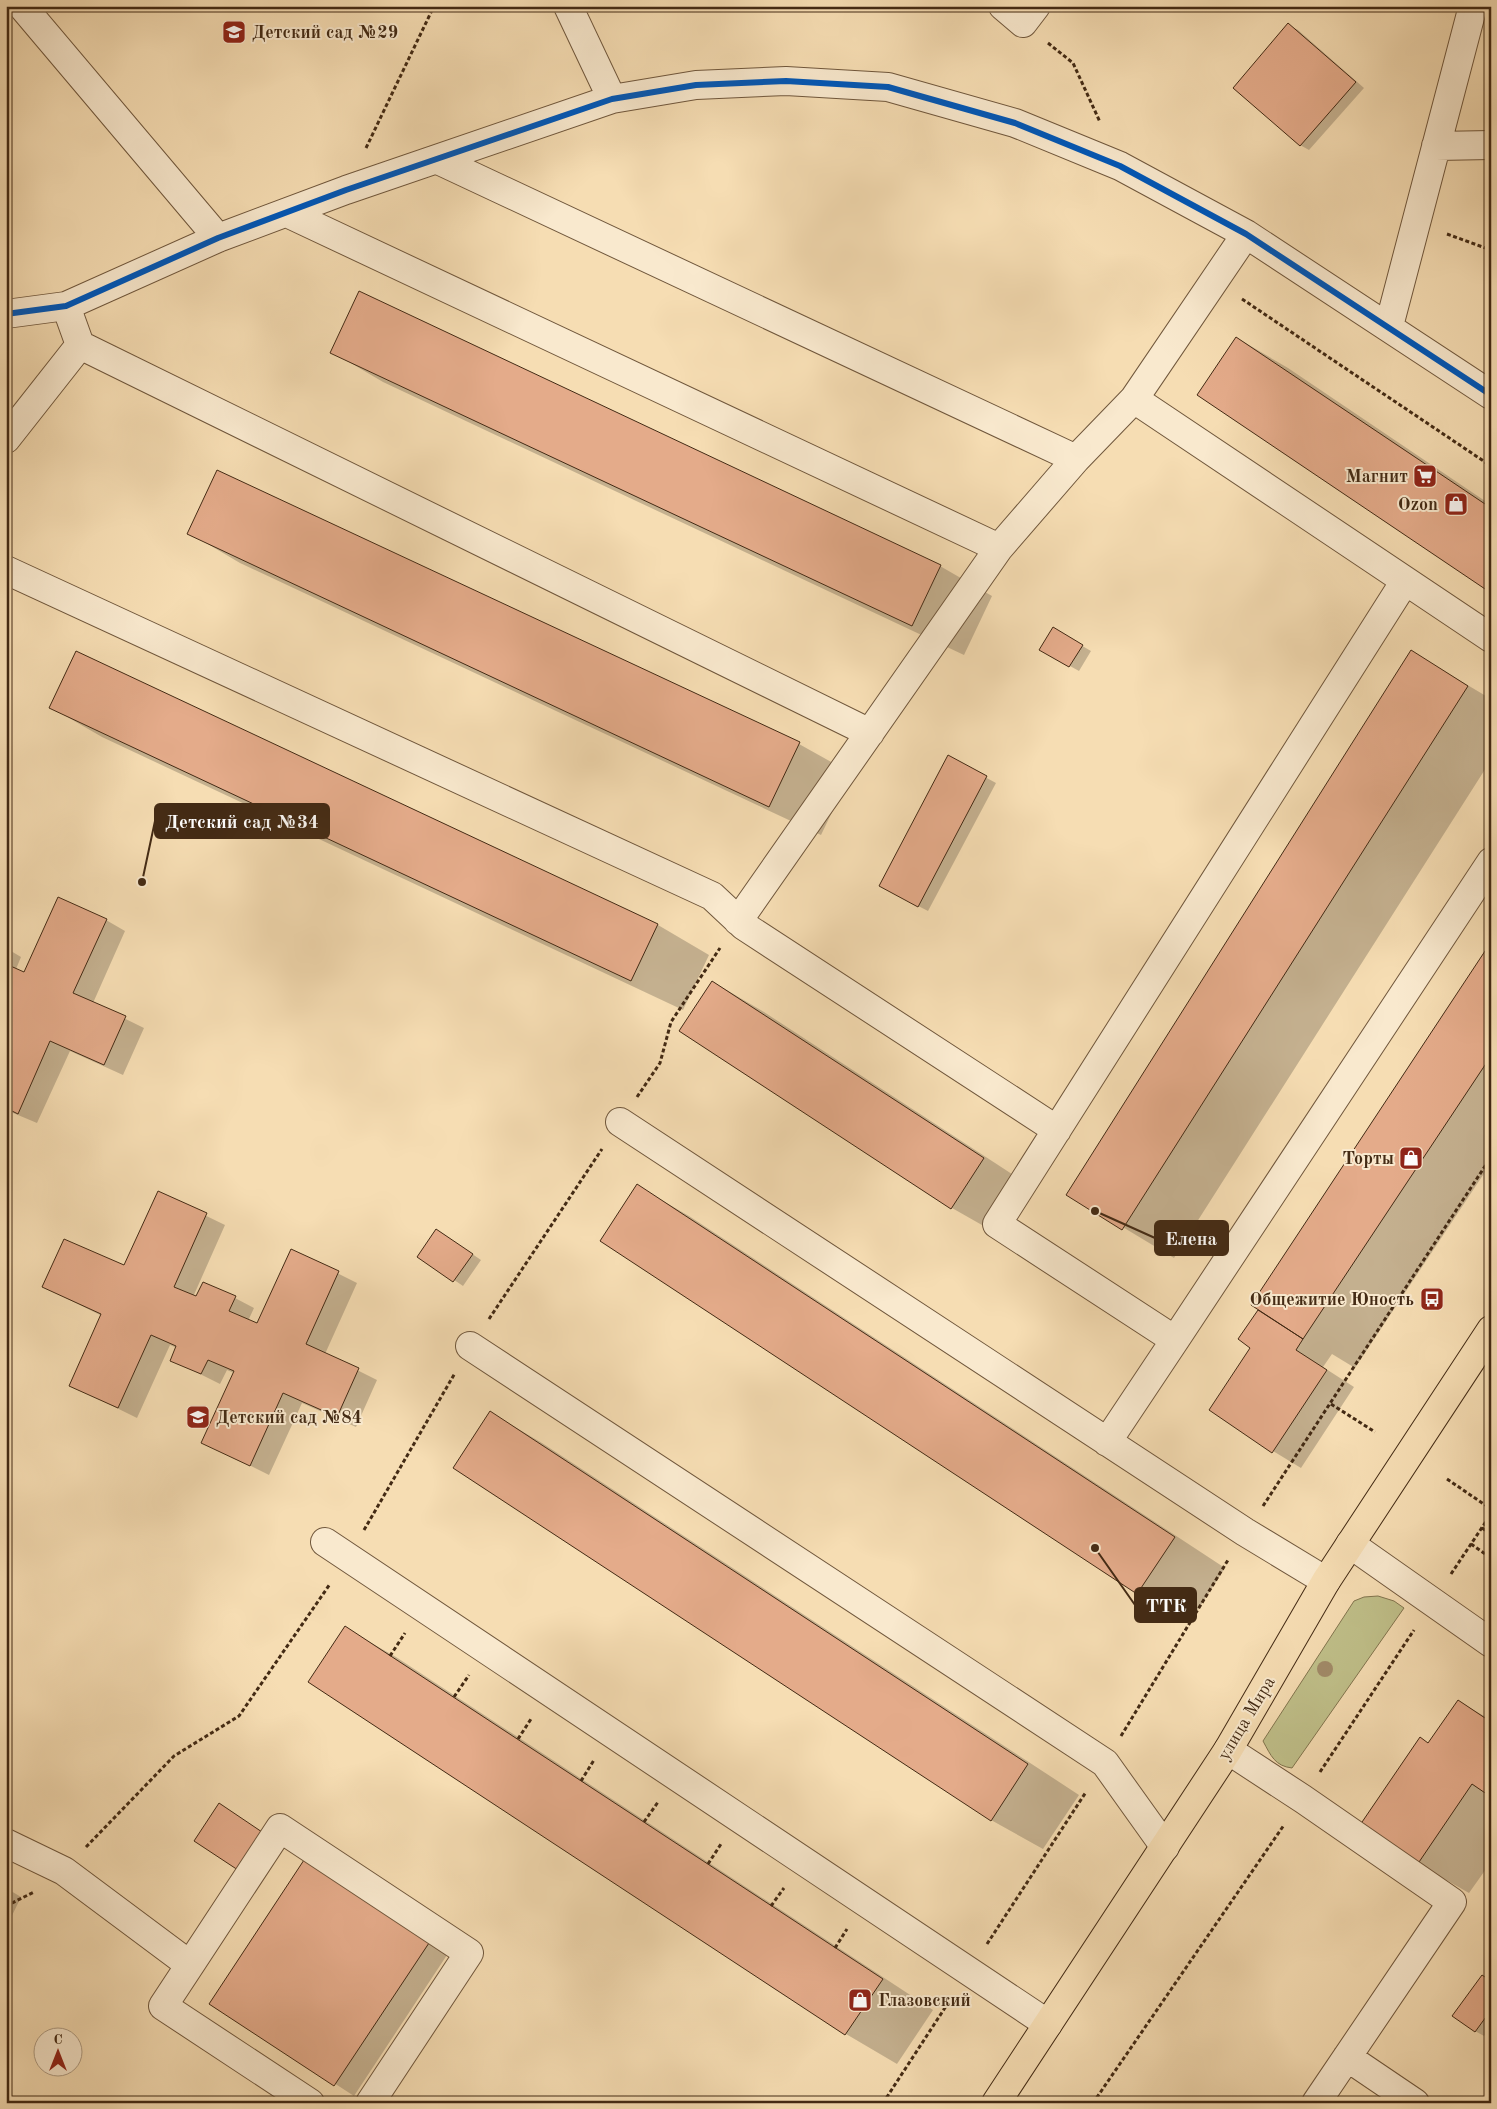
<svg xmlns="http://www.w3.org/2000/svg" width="1497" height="2109" viewBox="0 0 1497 2109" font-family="'Old Standard TT',serif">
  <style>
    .green { fill: #c0c08a; stroke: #82754f }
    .shadow { fill: #0003 }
    .building { fill: #e4ab8a; stroke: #432a14 }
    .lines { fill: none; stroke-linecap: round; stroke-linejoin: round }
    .minor-casing { stroke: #70573c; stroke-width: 30 }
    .major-casing { stroke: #432a14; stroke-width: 30 }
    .path { stroke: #432a14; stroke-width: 3; stroke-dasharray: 4 2.5; stroke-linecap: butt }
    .minor { stroke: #f9e9ce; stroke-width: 28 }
    .major { stroke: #f6ddb3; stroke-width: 28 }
    .cycleway-casing { stroke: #f9e9ce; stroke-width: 9 }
    .cycleway { stroke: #0057b8; stroke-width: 6 }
    .tree { fill: #a18b69 }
    .labels { text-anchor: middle; stroke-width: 4; stroke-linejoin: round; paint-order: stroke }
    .poi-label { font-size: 18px; font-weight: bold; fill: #432a14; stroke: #f9e9ce; text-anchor: end }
    .street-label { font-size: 18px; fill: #432a14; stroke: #f9e9ce }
    .leader { fill: none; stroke: #432a14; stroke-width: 2 }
    .callout-dot { fill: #432a14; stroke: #f9e9ce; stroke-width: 2 }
    .callout { fill: #432a14; stroke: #432a14; stroke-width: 2 }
    .callout-label { font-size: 19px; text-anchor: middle; font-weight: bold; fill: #fff }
  </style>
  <rect width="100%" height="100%" fill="#f6ddb3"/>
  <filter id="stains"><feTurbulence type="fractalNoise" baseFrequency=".004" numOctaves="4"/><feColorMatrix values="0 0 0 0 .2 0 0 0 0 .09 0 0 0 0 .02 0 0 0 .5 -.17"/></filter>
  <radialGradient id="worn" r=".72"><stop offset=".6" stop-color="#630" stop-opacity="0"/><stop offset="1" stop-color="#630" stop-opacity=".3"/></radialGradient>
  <path class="green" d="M 1378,1596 L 1394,1601 L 1404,1608 L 1292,1768 C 1275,1766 1271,1756 1263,1741 L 1354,1601 L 1364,1597 Z"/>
  <path class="shadow" d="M 1289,25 L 1298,30 L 1364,88 L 1309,150 L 1300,145 Z
    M 1237,338 L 1288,368 L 1491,505 L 1491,591 Z
    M 332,352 L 940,566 L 992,596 L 964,655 L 383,382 Z
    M 189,533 L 799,744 L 851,773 L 821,835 L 240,563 Z
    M 1053,629 L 1091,651 L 1079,671 L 1041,650 Z
    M 76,652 L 658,925 L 709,955 L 683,1010 L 102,737 L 50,707 Z
    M 1412,652 L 1491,699 L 1491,760 L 1174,1258 L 1068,1194 Z
    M 948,757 L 996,783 L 928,911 L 889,891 Z
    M 106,920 L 125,931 L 93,1003 L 144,1028 L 123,1075 L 70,1051 L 37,1123 L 6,1110 L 6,948 L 21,957 L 16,969 L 25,973 Z
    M 1491,944 L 1491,1163 L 1355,1368 L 1332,1354 L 1323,1367 L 1354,1387 L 1301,1468 L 1273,1451 L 1252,1347 L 1264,1315 Z
    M 713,982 L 764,1012 L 1035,1189 L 1003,1237 L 952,1208 Z
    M 637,1186 L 689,1216 L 1225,1568 L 1190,1622 L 1138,1593 L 602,1241 Z
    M 159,1193 L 225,1225 L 193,1297 L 235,1298 L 254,1308 L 248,1321 L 257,1325 L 291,1250 L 357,1283 L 325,1354 L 377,1380 L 356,1427 L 302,1403 L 269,1475 L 203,1442 L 234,1373 L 227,1370 L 220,1384 L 172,1360 L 177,1348 L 170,1345 L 137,1418 L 70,1385 L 102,1316 L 44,1287 L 125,1267 Z
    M 437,1230 L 481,1260 L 463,1286 L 419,1256 Z
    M 491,1413 L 542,1443 L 1079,1795 L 1043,1849 L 991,1820 Z
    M 345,1628 L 396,1657 L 933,2010 L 897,2064 L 846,2034 L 309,1682 Z
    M 1458,1701 L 1491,1720 L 1491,1862 L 1469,1893 L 1418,1864 L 1429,1744 Z
    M 304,1862 L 447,1955 L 354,2096 L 211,2003 Z
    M 6,1888 L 21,1897 L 6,1928 Z
    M 1491,1981 L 1491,2027 L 1484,2036 L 1475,2031 Z"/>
  <path class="building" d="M 1288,23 L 1356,82 L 1300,146 L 1233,88 Z
    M 359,291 L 941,565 L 912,626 L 330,353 Z
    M 1236,337 L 1491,508 L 1491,593 L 1197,395 Z
    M 217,470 L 800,742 L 769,807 L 187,534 Z
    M 1053,627 L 1083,645 L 1069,667 L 1039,650 Z
    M 1411,650 L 1468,686 L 1122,1230 L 1066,1195 Z
    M 76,651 L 658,924 L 631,981 L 49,708 Z
    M 948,755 L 987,776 L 918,907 L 879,886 Z
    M 58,897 L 107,919 L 73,993 L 126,1016 L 104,1065 L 50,1041 L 18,1114 L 6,1108 L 6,964 L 24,972 Z
    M 1491,942 L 1491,1056 L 1303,1339 L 1251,1305 Z
    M 712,981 L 984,1158 L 951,1209 L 679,1031 Z
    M 637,1184 L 1175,1537 L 1137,1594 L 600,1241 Z
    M 158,1191 L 207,1213 L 174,1287 L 196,1296 L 203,1282 L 236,1296 L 229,1311 L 257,1323 L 291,1249 L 339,1271 L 306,1344 L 359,1368 L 337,1417 L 283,1393 L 250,1466 L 201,1443 L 234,1371 L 208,1360 L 201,1374 L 170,1361 L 176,1346 L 151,1335 L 118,1408 L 69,1386 L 101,1314 L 42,1287 L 64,1239 L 124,1265 Z
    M 436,1229 L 473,1254 L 453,1282 L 417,1257 Z
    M 1258,1310 L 1303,1339 L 1296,1350 L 1327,1370 L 1272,1453 L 1209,1410 L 1250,1348 L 1238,1339 Z
    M 490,1411 L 1028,1764 L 991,1821 L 453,1468 Z
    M 345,1626 L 883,1979 L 845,2035 L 308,1682 Z
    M 1458,1700 L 1491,1722 L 1491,1797 L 1472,1784 L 1417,1865 L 1360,1825 L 1420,1737 L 1428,1743 Z
    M 219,1803 L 265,1834 L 241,1872 L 194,1841 Z
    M 304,1860 L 429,1943 L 334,2086 L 209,2004 Z
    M 1482,1975 L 1491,1981 L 1491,2010 L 1475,2032 L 1452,2016 Z"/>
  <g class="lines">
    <g class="minor-casing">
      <path id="minor" d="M 22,6 L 218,238
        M 568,6 L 612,99
        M 1003,6 L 1023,23 L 1036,6
        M 1436,146 L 1491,145
        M 438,160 L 1076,459 L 1134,399 L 1246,234
        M 287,213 L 999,548 L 1076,459
        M 6,314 L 66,306 L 218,238 L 346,190 L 612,99 L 696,85 L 786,81 L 888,87 L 1015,123 L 1120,166 L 1246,234 L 1491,395
        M 1389,326 L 1473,6
        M 80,345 L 870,733
        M 1134,399 L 1491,638
        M 6,439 L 80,345 L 66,306
        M 6,570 L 712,896 L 744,926 L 1057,1130
        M 738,921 L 999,548
        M 620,1122 L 1245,1532 L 1326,1581
        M 1175,1340 L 1491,862
        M 470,1346 L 1105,1763 L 1165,1847
        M 1107,1442 L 1175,1340 L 997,1224 L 1405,581
        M 325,1542 L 1048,2024
        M 1350,1544 L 1491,1643
        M 1228,1750 L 1303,1799 L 1452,1902 L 1316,2103
        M 6,1843 L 64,1871 L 190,1965 L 163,2006 L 310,2103
        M 190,1965 L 280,1828 L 469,1953 L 370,2103
        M 1347,2057 L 1415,2103"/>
    </g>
    <g class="major-casing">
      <path id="major" d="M 996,2103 L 1228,1750 L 1326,1581 L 1491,1330"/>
    </g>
    <path class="path" d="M 1048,43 L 1073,63 L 1100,122
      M 366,148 L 434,6
      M 1447,234 L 1491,250
      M 1242,299 L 1491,466
      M 637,1097 L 660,1063 L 671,1022 L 720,948
      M 489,1319 L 602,1149
      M 1331,1404 L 1375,1432
      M 1447,1479 L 1491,1509
      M 1263,1506 L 1491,1157
      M 1482,1528 L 1491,1534
      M 364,1530 L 455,1373
      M 1471,1544 L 1491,1558
      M 1451,1574 L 1491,1514
      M 390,1656 L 405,1633
      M 454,1697 L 469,1675
      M 1121,1736 L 1228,1560
      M 518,1739 L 531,1719
      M 1320,1772 L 1414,1630
      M 581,1781 L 594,1760
      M 644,1822 L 658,1802
      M 86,1847 L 174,1756 L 239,1716 L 330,1584
      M 708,1864 L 721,1844
      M 6,1906 L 34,1892
      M 771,1906 L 784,1888
      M 987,1944 L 1086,1792
      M 835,1948 L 847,1929
      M 883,2103 L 952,1997
      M 1093,2103 L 1284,1825"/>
    <use href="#minor" class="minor"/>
    <use href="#major" class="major"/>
    <g class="cycleway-casing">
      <path id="cycleway" d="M 6,314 L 66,306 L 218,238 L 346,190 L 612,99 L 696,85 L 786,81 L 888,87 L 1015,123 L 1120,166 L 1246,234 L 1491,395"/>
    </g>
    <use href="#cycleway" class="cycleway"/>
  </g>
  <circle class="tree" cx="1325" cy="1669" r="8"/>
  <defs>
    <g id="school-square" transform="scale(1.25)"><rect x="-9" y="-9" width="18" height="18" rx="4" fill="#8f2418" stroke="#f9e9ce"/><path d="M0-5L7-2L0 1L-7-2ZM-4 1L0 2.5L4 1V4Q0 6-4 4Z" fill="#fff"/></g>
    <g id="supermarket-square" transform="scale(1.25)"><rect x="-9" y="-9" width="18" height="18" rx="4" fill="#8f2418" stroke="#f9e9ce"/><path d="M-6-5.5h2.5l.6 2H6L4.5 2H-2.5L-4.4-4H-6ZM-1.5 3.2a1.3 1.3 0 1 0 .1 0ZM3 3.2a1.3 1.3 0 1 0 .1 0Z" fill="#fff"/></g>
    <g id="shop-square" transform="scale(1.25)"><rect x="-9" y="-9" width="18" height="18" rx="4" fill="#8f2418" stroke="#f9e9ce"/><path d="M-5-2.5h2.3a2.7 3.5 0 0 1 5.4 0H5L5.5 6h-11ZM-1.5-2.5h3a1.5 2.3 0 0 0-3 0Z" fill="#fff"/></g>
    <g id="bus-square" transform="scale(1.25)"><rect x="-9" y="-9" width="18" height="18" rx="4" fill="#8f2418" stroke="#f9e9ce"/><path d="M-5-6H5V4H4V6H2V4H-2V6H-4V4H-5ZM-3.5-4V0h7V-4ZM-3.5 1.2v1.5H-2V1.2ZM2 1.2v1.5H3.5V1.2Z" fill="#fff"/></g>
  </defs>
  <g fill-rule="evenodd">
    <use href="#school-square" x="234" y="32"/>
    <use href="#supermarket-square" x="1425" y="476"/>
    <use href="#shop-square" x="1456" y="504"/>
    <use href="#shop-square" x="1411" y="1158"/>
    <use href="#bus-square" x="1432" y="1299"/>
    <use href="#school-square" x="198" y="1417"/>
    <use href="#shop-square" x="860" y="2000"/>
  </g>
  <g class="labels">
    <g class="poi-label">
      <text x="252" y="38" text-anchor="start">Детский сад №29</text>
      <text x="1408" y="482">Магнит</text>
      <text x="1438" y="510">Ozon</text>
      <text x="1394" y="1164">Торты</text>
      <text x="1414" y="1305">Общежитие Юность</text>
      <text x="216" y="1423" text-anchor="start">Детский сад №84</text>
      <text x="878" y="2006" text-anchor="start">Глазовский</text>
    </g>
    <g class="street-label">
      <text transform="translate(1246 1718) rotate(-59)" y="6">улица Мира</text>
    </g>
  </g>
  <path class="leader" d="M142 882L155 821M1095 1211L1155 1238M1095 1548L1135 1605"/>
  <g class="callout-dot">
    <circle cx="142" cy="882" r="5"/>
    <circle cx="1095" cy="1211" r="5"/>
    <circle cx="1095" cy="1548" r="5"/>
  </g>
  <g class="callout">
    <rect x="155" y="804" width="174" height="34" rx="5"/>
    <rect x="1155" y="1221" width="73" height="34" rx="5"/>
    <rect x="1135" y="1588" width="61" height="34" rx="5"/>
  </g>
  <g class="callout-label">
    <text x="242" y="828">Детский сад №34</text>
    <text x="1191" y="1245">Елена</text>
    <text x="1166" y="1612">ТТК</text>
  </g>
  <rect width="1497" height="2109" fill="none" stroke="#f6ddb3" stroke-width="25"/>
  <rect x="8" y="8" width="1482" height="2094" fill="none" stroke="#432a14" stroke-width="2.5"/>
  <rect x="12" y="12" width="1472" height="2084" fill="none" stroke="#432a14"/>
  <g transform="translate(58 2052)"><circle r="24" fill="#f9e9ce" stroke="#b09d84"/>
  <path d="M0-4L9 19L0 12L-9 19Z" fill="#8f2418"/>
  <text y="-8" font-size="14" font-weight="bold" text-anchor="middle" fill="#432a14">С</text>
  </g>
  <rect width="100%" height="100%" filter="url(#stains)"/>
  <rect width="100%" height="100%" fill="url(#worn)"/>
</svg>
